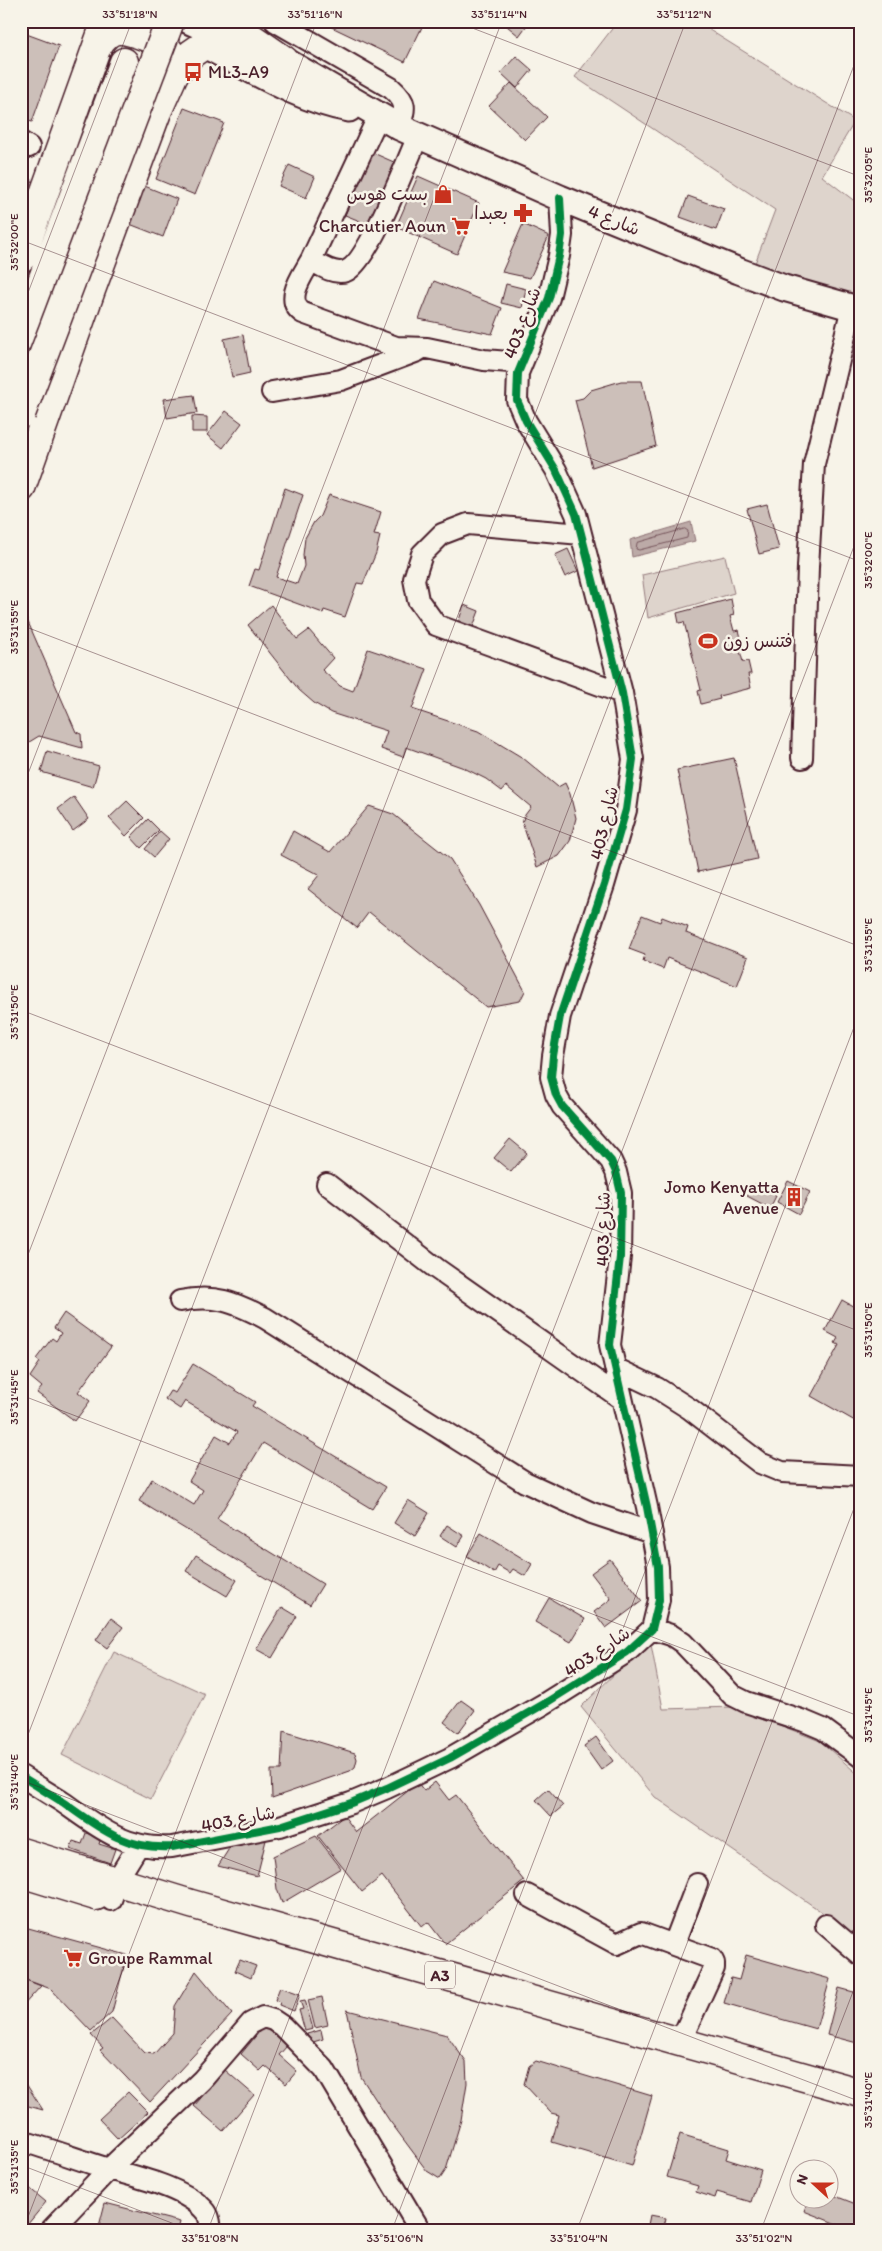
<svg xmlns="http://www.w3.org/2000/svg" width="882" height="2251" viewBox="0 0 882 2251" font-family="Itim,'Playpen Sans Arabic',sans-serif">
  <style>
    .green { fill: #ded4cc; stroke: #947a7c }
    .water { fill: #bcaaa7; stroke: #8e7275 }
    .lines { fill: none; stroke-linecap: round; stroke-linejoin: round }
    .shore { stroke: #78575d; stroke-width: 1 }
    .building { fill: #ccbfb9; stroke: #4a1f2b }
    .minor-casing { stroke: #4a1f2b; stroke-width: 24 }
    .major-casing { stroke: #4a1f2b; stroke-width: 29 }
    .highway-casing { stroke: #4a1f2b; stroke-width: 31 }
    .minor { stroke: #f7f3e8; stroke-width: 20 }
    .major { stroke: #f7f3e8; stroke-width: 25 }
    .highway { stroke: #f7f3e8; stroke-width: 28 }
    .highway-bridge-casing { stroke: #4a1f2b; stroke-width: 31; stroke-linecap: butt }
    .highway-bridge { stroke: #f7f3e8; stroke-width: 28 }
    .cycleway-casing { stroke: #f7f3e8; stroke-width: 11 }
    .cycleway { stroke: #00873e; stroke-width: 8 }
    .ticks { fill: none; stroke: #4a1f2b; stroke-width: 1; stroke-opacity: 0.45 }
    .labels { text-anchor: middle; stroke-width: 5; stroke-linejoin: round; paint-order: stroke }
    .shield { fill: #f7f3e8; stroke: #7e5f64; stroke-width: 1 }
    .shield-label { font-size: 16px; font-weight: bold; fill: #4a1f2b }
    .poi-label { font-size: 18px; fill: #4a1f2b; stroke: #f7f3e8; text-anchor: end }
    .street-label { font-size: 18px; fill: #4a1f2b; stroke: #f7f3e8 }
    .neatline { fill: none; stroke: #4a1f2b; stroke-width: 2 }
    .ticks-label { font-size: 12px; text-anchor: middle; fill: #4a1f2b }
  </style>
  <rect width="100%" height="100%" fill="#f7f3e8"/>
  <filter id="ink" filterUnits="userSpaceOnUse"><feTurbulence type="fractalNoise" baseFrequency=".02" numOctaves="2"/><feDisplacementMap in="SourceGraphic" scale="10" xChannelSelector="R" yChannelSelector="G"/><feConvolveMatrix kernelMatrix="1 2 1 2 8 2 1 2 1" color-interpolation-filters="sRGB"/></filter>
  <g filter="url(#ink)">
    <path class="green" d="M 618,21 L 695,21 L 855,121 L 822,176 L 861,206 L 861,313 L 745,290 L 775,210 L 575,77 Z
      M 725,556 L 734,593 L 648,618 L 642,575 Z
      M 650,1639 L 663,1709 L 734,1707 L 820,1741 L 861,1777 L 861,1939 L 655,1797 L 581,1707 Z
      M 114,1652 L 205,1694 L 151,1799 L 62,1755 Z"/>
    <path class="water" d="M 691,522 L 695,541 L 632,557 L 630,540 Z"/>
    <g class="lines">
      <path class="shore" d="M 685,529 L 688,531 L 687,538 L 639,550 L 636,549 L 637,543 Z"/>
    </g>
    <path class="building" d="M 319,21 L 419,21 L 423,25 L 405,62 Z
      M 501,21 L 530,21 L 519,36 Z
      M 21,32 L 59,46 L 32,122 L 21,118 Z
      M 516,56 L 532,70 L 517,88 L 501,73 Z
      M 511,83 L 547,117 L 525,140 L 489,106 Z
      M 184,108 L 224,123 L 195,195 L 156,179 Z
      M 371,152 L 396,163 L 370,225 L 345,215 Z
      M 289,165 L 315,177 L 306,198 L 279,186 Z
      M 418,176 L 479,203 L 457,254 L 396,227 Z
      M 142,185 L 177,199 L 163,237 L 127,223 Z
      M 688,196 L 724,209 L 716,230 L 680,217 Z
      M 523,224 L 549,236 L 530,278 L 502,272 Z
      M 434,281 L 502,308 L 492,334 L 419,319 Z
      M 506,284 L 526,289 L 522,308 L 501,303 Z
      M 243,335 L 250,373 L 232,377 L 224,339 Z
      M 621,381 L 642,381 L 656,446 L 592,467 L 575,400 L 583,398 L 591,390 Z
      M 194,395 L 197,413 L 167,418 L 164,399 Z
      M 226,411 L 242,423 L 223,448 L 207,435 Z
      M 192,416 L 207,417 L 207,432 L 192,432 Z
      M 285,488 L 303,495 L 276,577 L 297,584 L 304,566 L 303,555 L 305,538 L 314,522 L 320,516 L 329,495 L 381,512 L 374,535 L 380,536 L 376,553 L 363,584 L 357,583 L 345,617 L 324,610 L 323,613 L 249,586 L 255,569 L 259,570 Z
      M 767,504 L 779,549 L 759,554 L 747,509 Z
      M 568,549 L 578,571 L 565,577 L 555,555 Z
      M 731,599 L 734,615 L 730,616 L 734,631 L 739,630 L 743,646 L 739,647 L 743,662 L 748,661 L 751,674 L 748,674 L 751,688 L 719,696 L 720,699 L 701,704 L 698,691 L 701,690 L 684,622 L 679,623 L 677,613 Z
      M 271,605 L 297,639 L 309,630 L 333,658 L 322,670 L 340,686 L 353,691 L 368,649 L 427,669 L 412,709 L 478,731 L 523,758 L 558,787 L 565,783 L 570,794 L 576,818 L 570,841 L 559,856 L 537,867 L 522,822 L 525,815 L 531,807 L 506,786 L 502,791 L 486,779 L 464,768 L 406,747 L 403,757 L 381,749 L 387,731 L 331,713 L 314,703 L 299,690 L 248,625 Z
      M 464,605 L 479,611 L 471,632 L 457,626 Z
      M 21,606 L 76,732 L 81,734 L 82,748 L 39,736 L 21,747 Z
      M 47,751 L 99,766 L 93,787 L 41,772 Z
      M 734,758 L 757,859 L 698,872 L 677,770 Z
      M 74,797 L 89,819 L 73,831 L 58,809 Z
      M 127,801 L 144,818 L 126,836 L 109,818 Z
      M 369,806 L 393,814 L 450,859 L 479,905 L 525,991 L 520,1001 L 486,1007 L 369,912 L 357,928 L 308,889 L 319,875 L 281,855 L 293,831 L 330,852 Z
      M 148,819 L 159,830 L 141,848 L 131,837 Z
      M 160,831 L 169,839 L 154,857 L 145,849 Z
      M 642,915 L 660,922 L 662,917 L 688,927 L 686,933 L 748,957 L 737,986 L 667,958 L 663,969 L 643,961 L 645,955 L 629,949 Z
      M 510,1139 L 527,1153 L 511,1172 L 494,1158 Z
      M 788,1181 L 810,1192 L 799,1214 L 777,1202 Z
      M 754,1184 L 776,1196 L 770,1208 L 747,1196 Z
      M 842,1300 L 858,1309 L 861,1303 L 861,1410 L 855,1421 L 811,1396 L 839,1345 L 835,1343 L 838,1338 L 825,1331 Z
      M 64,1313 L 111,1347 L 78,1392 L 90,1401 L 75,1421 L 37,1393 L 42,1387 L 30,1377 L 40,1362 L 36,1359 L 52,1338 L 56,1341 L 61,1333 L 54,1328 Z
      M 193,1364 L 255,1402 L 252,1406 L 386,1487 L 372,1509 L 263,1443 L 217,1519 L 323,1584 L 310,1605 L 139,1501 L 152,1479 L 194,1505 L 203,1490 L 189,1481 L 216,1435 L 230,1443 L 237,1432 L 185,1401 L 180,1409 L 165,1399 L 170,1391 L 175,1393 Z
      M 408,1500 L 429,1513 L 415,1536 L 394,1523 Z
      M 447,1525 L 464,1536 L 457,1547 L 440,1536 Z
      M 481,1533 L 532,1564 L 525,1576 L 513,1569 L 510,1573 L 498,1566 L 494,1573 L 467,1556 Z
      M 196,1555 L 237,1580 L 227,1596 L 186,1571 Z
      M 610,1559 L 642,1601 L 606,1628 L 594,1612 L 611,1599 L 591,1573 Z
      M 549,1598 L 585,1619 L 571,1642 L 535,1622 Z
      M 282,1607 L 297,1616 L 272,1658 L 256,1649 Z
      M 111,1618 L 123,1627 L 107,1648 L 96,1640 Z
      M 461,1700 L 475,1710 L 458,1733 L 444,1722 Z
      M 283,1731 L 355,1753 L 357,1759 L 355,1767 L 350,1771 L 272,1798 L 271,1770 L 281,1770 Z
      M 596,1737 L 613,1761 L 601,1770 L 584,1746 Z
      M 435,1782 L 449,1800 L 456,1795 L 524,1881 L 445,1944 L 428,1922 L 422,1927 L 382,1876 L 362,1892 L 318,1836 L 344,1816 L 356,1832 L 418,1783 L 424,1791 Z
      M 548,1789 L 563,1806 L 551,1816 L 536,1800 Z
      M 86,1833 L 101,1838 L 99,1844 L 115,1849 L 110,1863 L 70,1849 L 73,1841 L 82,1844 Z
      M 316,1836 L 341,1868 L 282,1903 L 277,1889 L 273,1856 Z
      M 266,1840 L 257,1876 L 218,1866 L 232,1844 Z
      M 21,1926 L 127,1955 L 112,2012 L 91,2031 L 51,1989 L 21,1978 Z
      M 746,1955 L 830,1979 L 816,2029 L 724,2003 L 731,1978 L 739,1980 Z
      M 240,1960 L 256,1966 L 251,1978 L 235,1971 Z
      M 196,1971 L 232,2014 L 150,2102 L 100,2050 L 103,2048 L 91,2035 L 112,2018 L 145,2053 L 154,2054 L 173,2033 L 175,2006 Z
      M 21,1978 L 41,1986 L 21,2008 Z
      M 280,1987 L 300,1994 L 294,2011 L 279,2005 L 280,2002 L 275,2000 Z
      M 839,1988 L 861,1994 L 861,2044 L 827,2035 Z
      M 322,1997 L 328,2025 L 315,2028 L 308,2000 Z
      M 305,2000 L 313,2029 L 305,2031 L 299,2010 L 303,2009 L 300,2001 Z
      M 347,2010 L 447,2035 L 466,2062 L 467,2083 L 461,2120 L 446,2170 L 440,2179 L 427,2171 L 389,2120 L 361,2077 Z
      M 264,2026 L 287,2046 L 279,2055 L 297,2071 L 286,2084 L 265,2066 L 260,2071 L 241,2054 Z
      M 321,2030 L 323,2039 L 310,2043 L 307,2034 Z
      M 536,2061 L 652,2096 L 632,2166 L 552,2142 L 559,2115 L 551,2113 L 524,2084 L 529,2066 Z
      M 225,2070 L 254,2095 L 223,2131 L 194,2106 Z
      M 21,2076 L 43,2110 L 21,2104 Z
      M 128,2092 L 148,2112 L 118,2139 L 99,2119 Z
      M 680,2134 L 729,2149 L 726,2159 L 761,2170 L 751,2202 L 717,2192 L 715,2198 L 696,2192 L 698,2186 L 667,2177 Z
      M 21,2181 L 46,2202 L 23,2230 L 21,2230 Z
      M 830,2194 L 861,2206 L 861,2230 L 852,2230 L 804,2211 L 809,2198 L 830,2198 Z
      M 105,2203 L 180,2222 L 178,2230 L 98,2230 Z
      M 650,2215 L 666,2218 L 663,2230 L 647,2230 Z"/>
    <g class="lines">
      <g class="minor-casing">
        <path id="minor" d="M 275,21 L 391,88 C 407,102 406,107 399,127
          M 379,115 L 311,260 C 321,266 334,275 346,271 C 368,263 407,161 418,136
          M 21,142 L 29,147
          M 311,260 C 303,275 283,300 303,313 L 396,347 L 427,348 L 484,360 L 522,363
          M 272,392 L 341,380 L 418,351
          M 581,534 L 468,524 L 442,534 L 422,554 L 414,579 L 418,600 L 436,625 L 622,693
          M 802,758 L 808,567 L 814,464 L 852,307
          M 327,1184 L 437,1269 L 622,1399
          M 180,1301 C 215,1294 234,1302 265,1318 L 525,1482 L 592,1513 L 652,1533
          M 615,1368 L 657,1388 L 690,1409 L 760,1463 L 782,1472 L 861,1476
          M 652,1629 L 671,1635 L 683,1643 L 732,1695 L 746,1702 L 804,1721 L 823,1729 L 861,1757
          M 21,1776 C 35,1785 50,1794 64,1803 C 99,1828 126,1850 172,1847 L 280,1826 L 351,1803 L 387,1788 L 450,1758 L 544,1704 L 627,1652 L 652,1629 L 659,1600 L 658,1567 L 647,1507 L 610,1345 L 620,1257 L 621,1193 L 616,1172 L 611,1161 L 562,1106 L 556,1095 L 551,1077 L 553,1056 L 560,1016 L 604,885 L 626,810 L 633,759 L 622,693 L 576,514 L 556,470 L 526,421 L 517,400 L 518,373 L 549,298 L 559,256 L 562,235 L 560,198
          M 527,1895 L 617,1944 L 641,1933 L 712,1959 L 714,1963 L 714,1968 L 680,2042
          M 111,1900 L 120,1875 L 138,1846
          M 826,1925 L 861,1955
          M 674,1944 L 697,1884
          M 21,2141 C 51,2149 79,2160 109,2169 C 136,2177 187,2188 206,2212 C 210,2217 210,2223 211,2230
          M 51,2230 L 109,2169 L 202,2080 L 251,2023 L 263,2017 L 273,2020 L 282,2026 L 324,2069 L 420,2230"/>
      </g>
      <g class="major-casing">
        <path id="major" d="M 189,21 L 248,48 L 284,60 L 399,127 L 560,198 L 739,271 L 784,288 L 861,310
          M 210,48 C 254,71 300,100 349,109"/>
      </g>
      <g class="highway-casing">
        <path id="highway" d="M 227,21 L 284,60
          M 98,46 C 102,38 110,30 119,30 C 129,29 164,42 169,51 C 171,54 170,59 171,63
          M 21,258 L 106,21
          M 21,337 L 124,62
          M 21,488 L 91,290 L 157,112 L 174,74 L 191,54 L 204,45
          M 21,1852 L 191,1904 L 861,2093
          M 21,1873 L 96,1896"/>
      </g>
      <use href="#minor" class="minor"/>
      <use href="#major" class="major"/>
      <use href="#highway" class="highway"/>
      <g class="highway-bridge-casing">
        <path id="highway-bridge" d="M 21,414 L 170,21"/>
      </g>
      <use href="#highway-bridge" class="highway-bridge"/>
      <g class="cycleway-casing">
        <path id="cycleway" d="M 21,1776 C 35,1785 50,1794 64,1803 C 99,1828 126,1850 172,1847 L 280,1826 L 351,1803 L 387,1788 L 450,1758 L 544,1704 L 627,1652 L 652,1629 L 659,1600 L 658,1567 L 647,1507 L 610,1345 L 620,1257 L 621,1193 L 616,1172 L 611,1161 L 562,1106 L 556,1095 L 551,1077 L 553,1056 L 560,1016 L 604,885 L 626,810 L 633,759 L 622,693 L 576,514 L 556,470 L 526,421 L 517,400 L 518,373 L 549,298 L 559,256 L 562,235 L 560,198"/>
      </g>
      <use href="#cycleway" class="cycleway"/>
    </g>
  </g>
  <path class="ticks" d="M 454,21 L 861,177M 21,240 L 861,562M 21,311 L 132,21M 21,625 L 861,947M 21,792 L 317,21M 21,1010 L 861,1332M 21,1273 L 502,21M 21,1395 L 861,1717M 21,1753 L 686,21M 21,1780 L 861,2102M 21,2165 L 190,2230M 23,2230 L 861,47M 208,2230 L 861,528M 392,2230 L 861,1009M 577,2230 L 861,1490M 761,2230 L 861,1971"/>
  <defs>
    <g id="bus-bare" transform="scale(1.5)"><path d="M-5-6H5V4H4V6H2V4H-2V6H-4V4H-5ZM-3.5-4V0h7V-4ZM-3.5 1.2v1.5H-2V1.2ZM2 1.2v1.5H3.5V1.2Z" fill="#c8321e" stroke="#f7f3e8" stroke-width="2.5" paint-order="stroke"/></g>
    <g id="shop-bare" transform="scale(1.5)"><path d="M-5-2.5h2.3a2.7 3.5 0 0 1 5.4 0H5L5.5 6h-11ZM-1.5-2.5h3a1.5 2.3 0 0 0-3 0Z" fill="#c8321e" stroke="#f7f3e8" stroke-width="2.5" paint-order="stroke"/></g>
    <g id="pharmacy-bare" transform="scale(1.5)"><path d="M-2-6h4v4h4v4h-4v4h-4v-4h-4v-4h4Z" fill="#c8321e" stroke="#f7f3e8" stroke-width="2.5" paint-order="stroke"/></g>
    <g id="supermarket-bare" transform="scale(1.5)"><path d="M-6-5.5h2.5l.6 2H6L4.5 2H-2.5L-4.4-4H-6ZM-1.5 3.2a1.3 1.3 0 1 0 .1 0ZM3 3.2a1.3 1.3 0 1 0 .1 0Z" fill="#c8321e" stroke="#f7f3e8" stroke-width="2.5" paint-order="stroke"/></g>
    <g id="stadium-bare" transform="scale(1.5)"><path d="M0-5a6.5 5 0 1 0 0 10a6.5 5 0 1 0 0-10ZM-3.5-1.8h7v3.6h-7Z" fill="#c8321e" stroke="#f7f3e8" stroke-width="2.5" paint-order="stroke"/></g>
    <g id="building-bare" transform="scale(1.5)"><path d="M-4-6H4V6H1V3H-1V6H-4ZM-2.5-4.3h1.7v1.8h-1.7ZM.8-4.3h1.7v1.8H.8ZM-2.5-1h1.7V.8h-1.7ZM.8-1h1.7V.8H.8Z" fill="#c8321e" stroke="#f7f3e8" stroke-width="2.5" paint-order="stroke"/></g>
  </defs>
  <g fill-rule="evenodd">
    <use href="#bus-bare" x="193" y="72"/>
    <use href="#shop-bare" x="443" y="194"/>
    <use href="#pharmacy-bare" x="523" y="213"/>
    <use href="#supermarket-bare" x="461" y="226"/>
    <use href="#stadium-bare" x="708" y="641"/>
    <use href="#building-bare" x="794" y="1197"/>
    <use href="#supermarket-bare" x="73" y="1958"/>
  </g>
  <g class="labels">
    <rect class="shield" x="425" y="1961.5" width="30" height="27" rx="4"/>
    <g class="shield-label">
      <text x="440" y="1981">A3</text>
    </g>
    <g class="poi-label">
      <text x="208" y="78" text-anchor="start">ML3-A9</text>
      <text x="428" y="200">بست هوس</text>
      <text x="508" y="219">بعبدا</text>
      <text x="446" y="232">Charcutier Aoun</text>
      <text x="723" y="647" text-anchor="start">فتنس زون</text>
      <text x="779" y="1193">Jomo Kenyatta<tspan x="779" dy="21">Avenue</tspan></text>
      <text x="88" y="1964" text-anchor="start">Groupe Rammal</text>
    </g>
    <g class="street-label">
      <text transform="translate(614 220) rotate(22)" y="6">شارع 4</text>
      <text transform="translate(522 323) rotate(-69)" y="6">شارع 403</text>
      <text transform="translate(604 823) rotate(-77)" y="6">شارع 403</text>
      <text transform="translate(603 1229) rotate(-89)" y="6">شارع 403</text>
      <text transform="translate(597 1652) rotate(-34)" y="6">شارع 403</text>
      <text transform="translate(238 1819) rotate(-11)" y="6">شارع 403</text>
    </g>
  </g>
  <rect width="882" height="2251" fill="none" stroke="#f7f3e8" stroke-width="55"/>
  <g transform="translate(814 2184) rotate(291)"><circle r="24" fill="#f7f3e8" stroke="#b29e9c"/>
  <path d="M0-4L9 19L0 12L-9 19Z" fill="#c8321e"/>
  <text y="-8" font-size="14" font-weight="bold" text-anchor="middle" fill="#4a1f2b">N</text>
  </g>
  <rect x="28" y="28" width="826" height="2196" class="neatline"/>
  <g class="ticks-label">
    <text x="130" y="18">33°51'18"N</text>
    <text x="315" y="18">33°51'16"N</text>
    <text x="499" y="18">33°51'14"N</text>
    <text x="684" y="18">33°51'12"N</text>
    <text transform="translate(868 175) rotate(-90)" y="4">35°32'05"E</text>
    <text transform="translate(14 242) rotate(-90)" y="4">35°32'00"E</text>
    <text transform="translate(868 560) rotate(-90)" y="4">35°32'00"E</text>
    <text transform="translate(14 627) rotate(-90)" y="4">35°31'55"E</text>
    <text transform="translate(868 945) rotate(-90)" y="4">35°31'55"E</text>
    <text transform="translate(14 1012) rotate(-90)" y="4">35°31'50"E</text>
    <text transform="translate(868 1330) rotate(-90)" y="4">35°31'50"E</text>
    <text transform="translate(14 1397) rotate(-90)" y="4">35°31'45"E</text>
    <text transform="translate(868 1715) rotate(-90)" y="4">35°31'45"E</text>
    <text transform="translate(14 1782) rotate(-90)" y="4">35°31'40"E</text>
    <text transform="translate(868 2100) rotate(-90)" y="4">35°31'40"E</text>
    <text transform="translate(14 2167) rotate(-90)" y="4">35°31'35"E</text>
    <text x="210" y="2242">33°51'08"N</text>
    <text x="395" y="2242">33°51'06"N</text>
    <text x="579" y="2242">33°51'04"N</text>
    <text x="764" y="2242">33°51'02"N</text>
  </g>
</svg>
